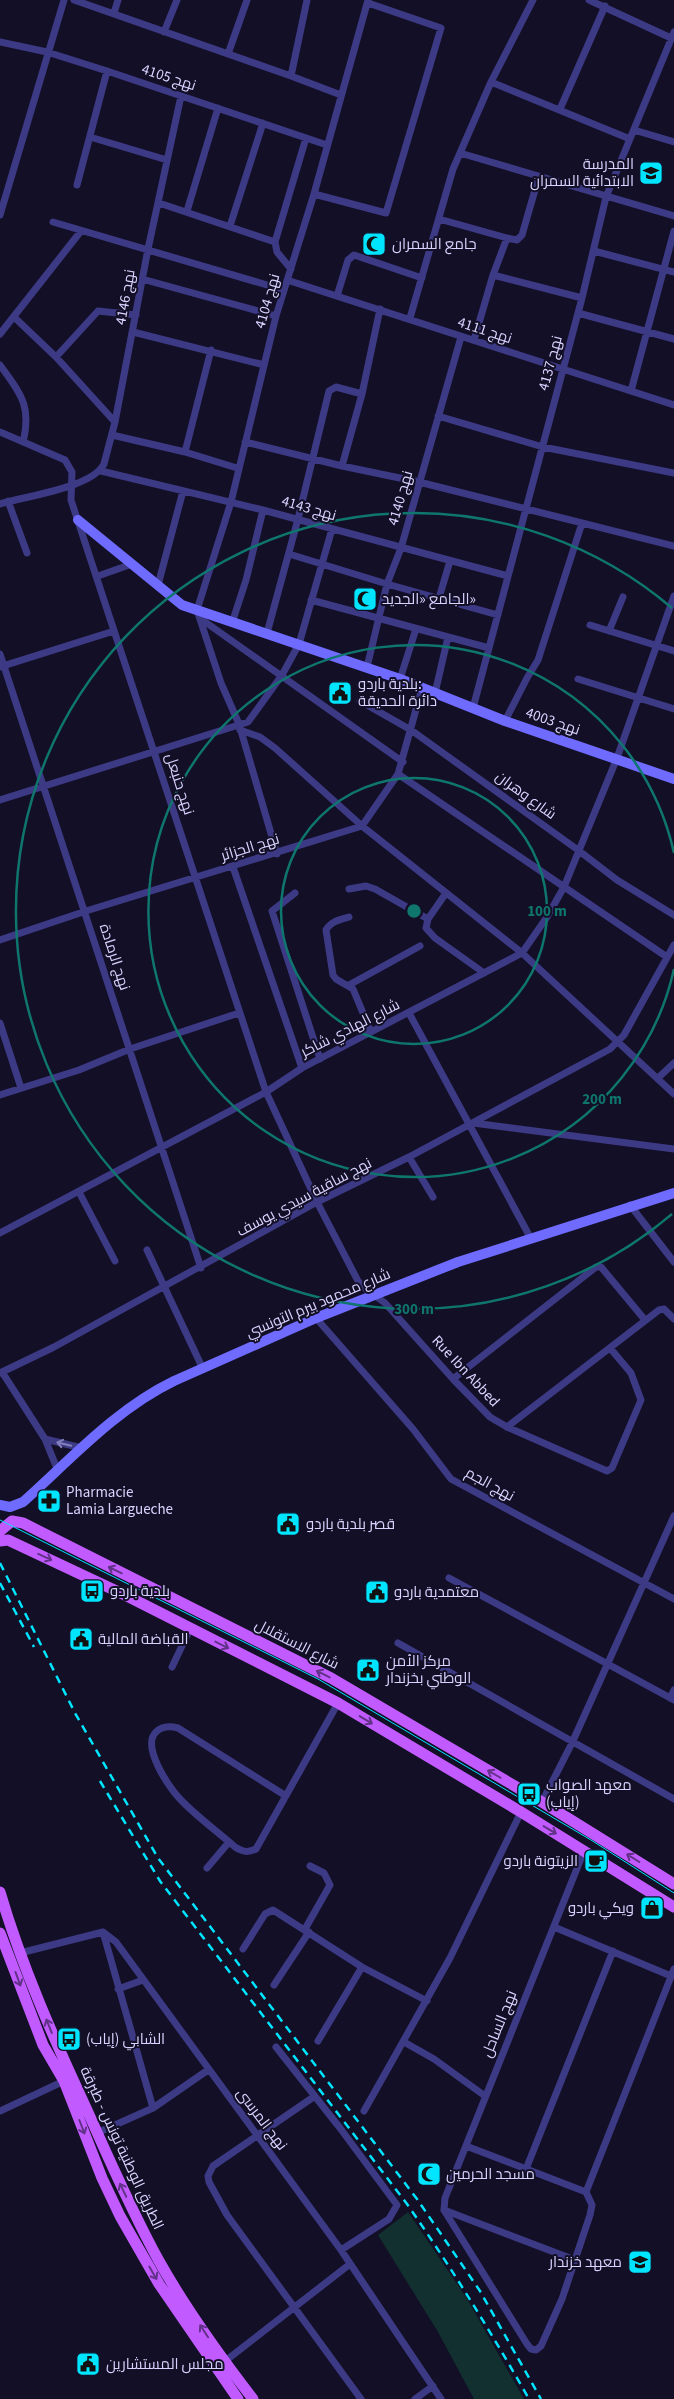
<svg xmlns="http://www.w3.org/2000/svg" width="674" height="2399" viewBox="0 0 674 2399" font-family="'Source Sans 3',Cairo,sans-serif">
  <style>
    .green { fill: #12302f }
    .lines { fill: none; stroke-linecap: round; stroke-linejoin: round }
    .street { stroke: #3d3a85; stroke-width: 7 }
    .secondary { stroke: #6f6bff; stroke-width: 10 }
    .primary { stroke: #c25bff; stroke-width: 11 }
    .tram { stroke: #00e5ff; stroke-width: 1 }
    .rail { stroke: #00e5ff; stroke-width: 2.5; stroke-dasharray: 8 6; stroke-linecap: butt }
    .oneway { stroke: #837fbc }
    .oneway2 { stroke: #623188 }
    .ring { fill: none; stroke: #0f766e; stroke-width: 2.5 }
    .labels { text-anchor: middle; stroke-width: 4; stroke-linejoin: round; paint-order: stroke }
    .street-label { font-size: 15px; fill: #d9d4ff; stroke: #130f26 }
    .poi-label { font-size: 15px; fill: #d9d4ff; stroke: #130f26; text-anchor: start }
    .centre { fill: #0f766e; stroke: #130f26; stroke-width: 2.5 }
    .ring-label { font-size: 15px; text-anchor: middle; font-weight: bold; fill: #0f766e; stroke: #130f26; stroke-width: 4; stroke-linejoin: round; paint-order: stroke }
  </style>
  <rect width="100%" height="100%" fill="#130f26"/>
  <path class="green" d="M 408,2212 L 466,2297 L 524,2399 L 474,2399 L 438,2332 L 378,2235 Z"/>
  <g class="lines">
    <path class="street" d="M 74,0 L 291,76 L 341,95
      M 589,0 L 671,38
      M 114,13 L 118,0
      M 164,32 L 177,0
      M 0,42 L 47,52 L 107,71 L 327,145
      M 228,54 L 247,0
      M 291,76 L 307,0
      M 491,82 L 630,139
      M 560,109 L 605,6
      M 634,130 L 674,142
      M 90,137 L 167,160
      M 460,153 L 674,216
      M 77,185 L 107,71
      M 314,194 L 386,213 L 441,28 L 368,3
      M 159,203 L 275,242
      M 187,211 L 218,108
      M 0,215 L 64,0
      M 439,219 L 507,238
      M 53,222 L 284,290
      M 230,226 L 263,123
      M 594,251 L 674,272
      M 291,269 L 277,252 L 275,242 L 306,138
      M 493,275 L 582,298
      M 142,279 L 276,316
      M 287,280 L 674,405
      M 337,296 L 348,260 L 354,255 L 422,278
      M 578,313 L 674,339
      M 14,317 L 56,357
      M 410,318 L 453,169 L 491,82 L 533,0
      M 133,332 L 264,365
      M 0,334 L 81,231
      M 474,340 L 493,275 L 507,238 L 517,240 L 522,235 L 539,176
      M 0,365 C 20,393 32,405 23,442
      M 631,391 L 674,231
      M 438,416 L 543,447 L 674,473
      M 115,422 L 56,357 L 98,311 L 136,315
      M 0,432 L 65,460 L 72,472 L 71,500 L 266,1092 L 317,1202 L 358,1281 L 363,1287 L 385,1303 L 453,1379 L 490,1417 L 507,1427 L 607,1471 L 612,1468 L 641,1400 L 631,1373 L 610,1348
      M 112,435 L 185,452 L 237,468
      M 245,442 L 342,466 L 419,482 L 674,546
      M 185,452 L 211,350
      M 342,466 L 362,394 L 380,309
      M 101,471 L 263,510 L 508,576
      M 8,501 L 27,553
      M 0,504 C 25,496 92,488 104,464 L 115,422 L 148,249 L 181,96
      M 289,554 L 387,584 L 498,615
      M 98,576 L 132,564
      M 158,585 L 183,491
      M 439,598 L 450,561
      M 311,600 L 489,648
      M 201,619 L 403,762
      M 232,623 L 246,580 L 263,510
      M 590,625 L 674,651
      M 609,631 L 623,597
      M 267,633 L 298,519 L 329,391 L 336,387 L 362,394
      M 0,654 L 201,1268
      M 0,667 L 114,631
      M 367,667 L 387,584 L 401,548 L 461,337
      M 400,679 L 416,629
      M 578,679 L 674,709
      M 435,693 L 448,637
      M 360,701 L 411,730 L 578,850 L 617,880 L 674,915
      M 473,708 L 582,298 L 606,197 L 674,32
      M 505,721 L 527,678 L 538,660 L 582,523
      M 240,730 L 260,737 L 275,748 L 362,826 L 522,953 L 674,1094
      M 398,774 L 667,957
      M 0,800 L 248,722 L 282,675 L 299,644 L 332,529
      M 277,854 L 239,724 L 221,683 L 197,610 L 231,502 L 276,316 L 314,194 L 368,0
      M 233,867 L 302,1068
      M 349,889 L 366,886 L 375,889 L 428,919
      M 295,893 L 272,911 L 320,1059
      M 446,893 L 428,919 L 426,928 L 435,938 L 484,973
      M 349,917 C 340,920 331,921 326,930 L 333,975 L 336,979 L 353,989 L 371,1032
      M 0,940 L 86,911 L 362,826 L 398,774 L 422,688
      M 349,985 L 420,946
      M 409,1013 L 530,1237
      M 0,1023 L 21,1088
      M 658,1078 L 674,1063
      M 0,1095 L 79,1070 L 130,1049 L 239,1013
      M 473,1123 L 674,1149
      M 409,1157 L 433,1197
      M 79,1192 L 115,1261
      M 630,1205 L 674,1262
      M 0,1233 L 266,1092 L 302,1068 L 522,953 L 547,917 L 564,887 L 617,758 L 674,596
      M 147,1250 L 203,1369
      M 316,1318 L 413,1429 L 451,1479 L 674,1599
      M 2,1372 L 45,1439 L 58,1471
      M 0,1373 L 54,1347 L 317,1202 L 409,1157 L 610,1049 L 624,1035 L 674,945
      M 453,1379 L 596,1267 L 601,1267 L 645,1320
      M 507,1427 L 659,1310 L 664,1309 L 674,1319
      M 45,1439 L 82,1448
      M 449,1578 L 674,1700
      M 398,1643 L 674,1799
      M 172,1667 L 190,1629
      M 670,1698 L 674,1690
      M 286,1796 L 178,1728 C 170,1726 162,1726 156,1732 C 141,1746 169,1788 180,1799 C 197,1817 217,1831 235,1847 C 243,1852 248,1853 256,1849 L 338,1703
      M 542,1802 L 572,1743 L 674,1516
      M 207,1868 L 229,1842
      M 554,1927 L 671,1976
      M 305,1929 L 330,1885 L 324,1873 L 310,1866
      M 103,1932 L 153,2108
      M 243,1949 L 265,1914 L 273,1910 L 362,1967 L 427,2001
      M 20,1953 L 103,1932 L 116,1942 L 341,2250 L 441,2399
      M 274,1985 L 309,1932
      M 118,1989 L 143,1980
      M 318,2041 L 362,1967
      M 404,2042 L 434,2059 L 485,2096
      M 276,2047 L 340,2128 L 397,2205 L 389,2219 L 341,2250
      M 315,2096 L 213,2166 L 208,2176 L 209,2182 L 227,2215 L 361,2399
      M 0,2111 L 64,2081
      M 364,2111 L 450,1958 L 521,1812
      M 97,2133 L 153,2108 L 208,2070
      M 526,2169 L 613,1951
      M 586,2192 L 674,1969
      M 444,2210 L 527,2344 L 531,2349 L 536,2350 L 541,2346 L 562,2299 L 590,2215 L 592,2205 L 586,2192 L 466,2146
      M 444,2210 L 445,2198 L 584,1851
      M 444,2210 L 575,2260
      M 224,2362 L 350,2264
      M 415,2399 L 433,2386"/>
    <path class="secondary" d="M 78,520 L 182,605 L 400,679 L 505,721 L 674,779
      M 0,1505 L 10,1507 L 23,1502 C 71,1459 116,1409 174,1381 L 316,1318 L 458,1262 L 674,1193"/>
    <path class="primary" d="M 0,1531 L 12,1521 L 23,1523 L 331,1678 L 542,1802 L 674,1884
      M 0,1541 L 8,1540 L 127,1596 L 338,1703 L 521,1812 L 674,1907
      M 0,1892 C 22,1967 54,2039 87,2110 C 110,2161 132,2212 159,2261 C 186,2309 219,2355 253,2399
      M 0,1933 L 43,2045 L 64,2081 L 102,2178 L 120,2216 L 159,2284 L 238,2399"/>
    <path class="tram" d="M 0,1520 L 318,1679 L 591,1840 L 674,1893"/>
    <path class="rail" d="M 0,1563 L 75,1713 L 158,1858 L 417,2199 L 480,2291 L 541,2399
      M 0,1583 L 34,1647
      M 100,1781 L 160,1881 L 407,2204 C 451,2267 491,2332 529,2399"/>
  </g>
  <defs><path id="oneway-shaft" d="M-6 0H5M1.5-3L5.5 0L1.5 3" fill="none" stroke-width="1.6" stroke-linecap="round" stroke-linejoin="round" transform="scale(1.25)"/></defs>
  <use class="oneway" href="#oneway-shaft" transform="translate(64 1444) rotate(-166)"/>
  <g class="oneway2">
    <use href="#oneway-shaft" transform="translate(45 1557) rotate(25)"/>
    <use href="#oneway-shaft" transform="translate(115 1570) rotate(-154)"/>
    <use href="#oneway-shaft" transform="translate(222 1645) rotate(27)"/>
    <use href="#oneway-shaft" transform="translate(323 1674) rotate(-153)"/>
    <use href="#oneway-shaft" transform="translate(366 1720) rotate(31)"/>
    <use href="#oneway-shaft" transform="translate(494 1774) rotate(-150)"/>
    <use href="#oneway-shaft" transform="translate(550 1830) rotate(31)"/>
    <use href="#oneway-shaft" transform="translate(633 1858) rotate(-148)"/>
    <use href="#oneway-shaft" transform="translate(18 1979) rotate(70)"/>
    <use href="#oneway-shaft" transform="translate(49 2026) rotate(-112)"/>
    <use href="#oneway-shaft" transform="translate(82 2127) rotate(69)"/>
    <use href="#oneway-shaft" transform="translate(123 2190) rotate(-116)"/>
    <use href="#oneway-shaft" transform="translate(153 2273) rotate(60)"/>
    <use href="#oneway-shaft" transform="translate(204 2331) rotate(-123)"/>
  </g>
  <g class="ring">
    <circle cx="414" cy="911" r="133"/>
    <path d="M674 969A266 266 0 1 1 674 853"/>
    <path d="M672 1214A398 398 0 1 1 672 608"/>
  </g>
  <defs>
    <g id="school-square" transform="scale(1.25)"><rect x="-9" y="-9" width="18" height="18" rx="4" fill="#00e5ff" stroke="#130f26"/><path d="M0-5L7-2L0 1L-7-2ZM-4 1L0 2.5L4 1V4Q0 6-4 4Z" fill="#111"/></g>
    <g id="mosque-square" transform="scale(1.25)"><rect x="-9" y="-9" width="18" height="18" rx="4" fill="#00e5ff" stroke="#130f26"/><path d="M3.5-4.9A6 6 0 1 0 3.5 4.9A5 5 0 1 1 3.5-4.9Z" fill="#111"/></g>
    <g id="civic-square" transform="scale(1.25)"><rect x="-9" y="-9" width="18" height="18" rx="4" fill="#00e5ff" stroke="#130f26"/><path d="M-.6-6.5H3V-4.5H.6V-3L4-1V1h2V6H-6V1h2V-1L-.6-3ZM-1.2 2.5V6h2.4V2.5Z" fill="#111"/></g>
    <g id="pharmacy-square" transform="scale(1.25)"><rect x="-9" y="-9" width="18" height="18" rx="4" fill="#00e5ff" stroke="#130f26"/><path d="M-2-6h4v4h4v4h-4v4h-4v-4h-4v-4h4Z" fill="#111"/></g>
    <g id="bus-square" transform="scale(1.25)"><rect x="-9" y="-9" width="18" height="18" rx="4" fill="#00e5ff" stroke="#130f26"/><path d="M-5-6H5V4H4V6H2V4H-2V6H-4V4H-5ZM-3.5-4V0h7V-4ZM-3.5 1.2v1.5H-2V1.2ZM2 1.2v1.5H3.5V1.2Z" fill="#111"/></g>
    <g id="cafe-square" transform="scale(1.25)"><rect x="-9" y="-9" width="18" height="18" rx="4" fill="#00e5ff" stroke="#130f26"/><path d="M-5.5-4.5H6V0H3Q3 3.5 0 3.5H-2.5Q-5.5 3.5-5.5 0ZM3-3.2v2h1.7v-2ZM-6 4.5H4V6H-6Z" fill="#111"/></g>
    <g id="shop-square" transform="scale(1.25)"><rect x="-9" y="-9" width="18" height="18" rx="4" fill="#00e5ff" stroke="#130f26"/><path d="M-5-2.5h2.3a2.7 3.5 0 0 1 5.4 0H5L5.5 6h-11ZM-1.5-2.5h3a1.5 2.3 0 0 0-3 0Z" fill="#111"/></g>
  </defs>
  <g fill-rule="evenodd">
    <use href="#school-square" x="651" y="173"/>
    <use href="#mosque-square" x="374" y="244"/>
    <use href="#mosque-square" x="365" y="599"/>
    <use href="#civic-square" x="340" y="693"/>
    <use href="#pharmacy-square" x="49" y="1501"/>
    <use href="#civic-square" x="288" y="1524"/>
    <use href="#bus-square" x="92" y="1591"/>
    <use href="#civic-square" x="377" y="1592"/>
    <use href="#civic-square" x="81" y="1639"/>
    <use href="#civic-square" x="368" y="1670"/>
    <use href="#bus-square" x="529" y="1794"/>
    <use href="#cafe-square" x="596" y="1861"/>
    <use href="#shop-square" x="652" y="1908"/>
    <use href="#bus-square" x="69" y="2039"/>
    <use href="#mosque-square" x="429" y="2174"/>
    <use href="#school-square" x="640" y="2262"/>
    <use href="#civic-square" x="88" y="2364"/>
  </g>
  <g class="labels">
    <g class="street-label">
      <text transform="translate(169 77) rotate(18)" y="5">نهج 4105</text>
      <text transform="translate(125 297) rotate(-80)" y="5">نهج 4146</text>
      <text transform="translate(267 301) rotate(-74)" y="5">نهج 4104</text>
      <text transform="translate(485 330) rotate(18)" y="5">نهج 4111</text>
      <text transform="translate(550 363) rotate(-75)" y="5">نهج 4137</text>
      <text transform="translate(400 498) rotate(-74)" y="5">نهج 4140</text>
      <text transform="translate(309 508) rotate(16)" y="5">نهج 4143</text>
      <text transform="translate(553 721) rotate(19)" y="5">نهج 4003</text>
      <text transform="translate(180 784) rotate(72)" y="5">نهج حنبعل</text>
      <text transform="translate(526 795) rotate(36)" y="5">شارع وهران</text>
      <text transform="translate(250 847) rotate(-17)" y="5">نهج الجزائر</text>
      <text transform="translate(115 957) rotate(72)" y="5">نهج الرمادة</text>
      <text transform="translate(350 1028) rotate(-27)" y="5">شارع الهادي شاكر</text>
      <text transform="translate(304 1197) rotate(-28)" y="5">نهج ساقية سيدي يوسف</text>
      <text transform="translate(318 1303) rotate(-23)" y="5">شارع محمود بيرم التونسي</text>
      <text transform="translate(466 1371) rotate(47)" y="5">Rue Ibn Abbed</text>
      <text transform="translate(490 1484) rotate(29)" y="5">نهج الجم</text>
      <text transform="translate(297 1644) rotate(27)" y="5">شارع الاستقلال</text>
      <text transform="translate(499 2024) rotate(-68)" y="5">نهج الساحل</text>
      <text transform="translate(262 2119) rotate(53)" y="5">نهج المرسى</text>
      <text transform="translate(122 2148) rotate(65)" y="5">الطريق الوطنية تونس - طبرقة</text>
    </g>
    <g class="poi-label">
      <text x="634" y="169" text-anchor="end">المدرسة<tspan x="634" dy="17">الابتدائية السمران</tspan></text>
      <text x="392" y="249">جامع السمران</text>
      <text x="382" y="604">الجامع «الجديد»</text>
      <text x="358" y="689">بلدية باردو:<tspan x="358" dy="17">دائرة الحديقة</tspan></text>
      <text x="66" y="1497">Pharmacie<tspan x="66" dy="17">Lamia Largueche</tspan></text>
      <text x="306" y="1529">قصر بلدية باردو</text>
      <text x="110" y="1596">بلدية باردو</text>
      <text x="394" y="1597">معتمدية باردو</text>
      <text x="98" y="1644">القباضة المالية</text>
      <text x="386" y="1666">مركز الأمن<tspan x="386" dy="17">الوطني بخزندار</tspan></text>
      <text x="546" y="1790">معهد الصواب<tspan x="546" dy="17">(إياب)</tspan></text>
      <text x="578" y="1866" text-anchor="end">الزيتونة باردو</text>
      <text x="634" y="1913" text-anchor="end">ويكي باردو</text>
      <text x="86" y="2044">الشابي (إياب)</text>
      <text x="446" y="2179">مسجد الحرمين</text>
      <text x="622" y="2267" text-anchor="end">معهد خزندار</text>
      <text x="106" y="2369">مجلس المستشارين</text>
    </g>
  </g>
  <circle cx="414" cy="911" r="8" class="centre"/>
  <g class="ring-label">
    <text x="547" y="916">100 m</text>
    <text x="602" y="1104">200 m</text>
    <text x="414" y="1314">300 m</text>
  </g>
</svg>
